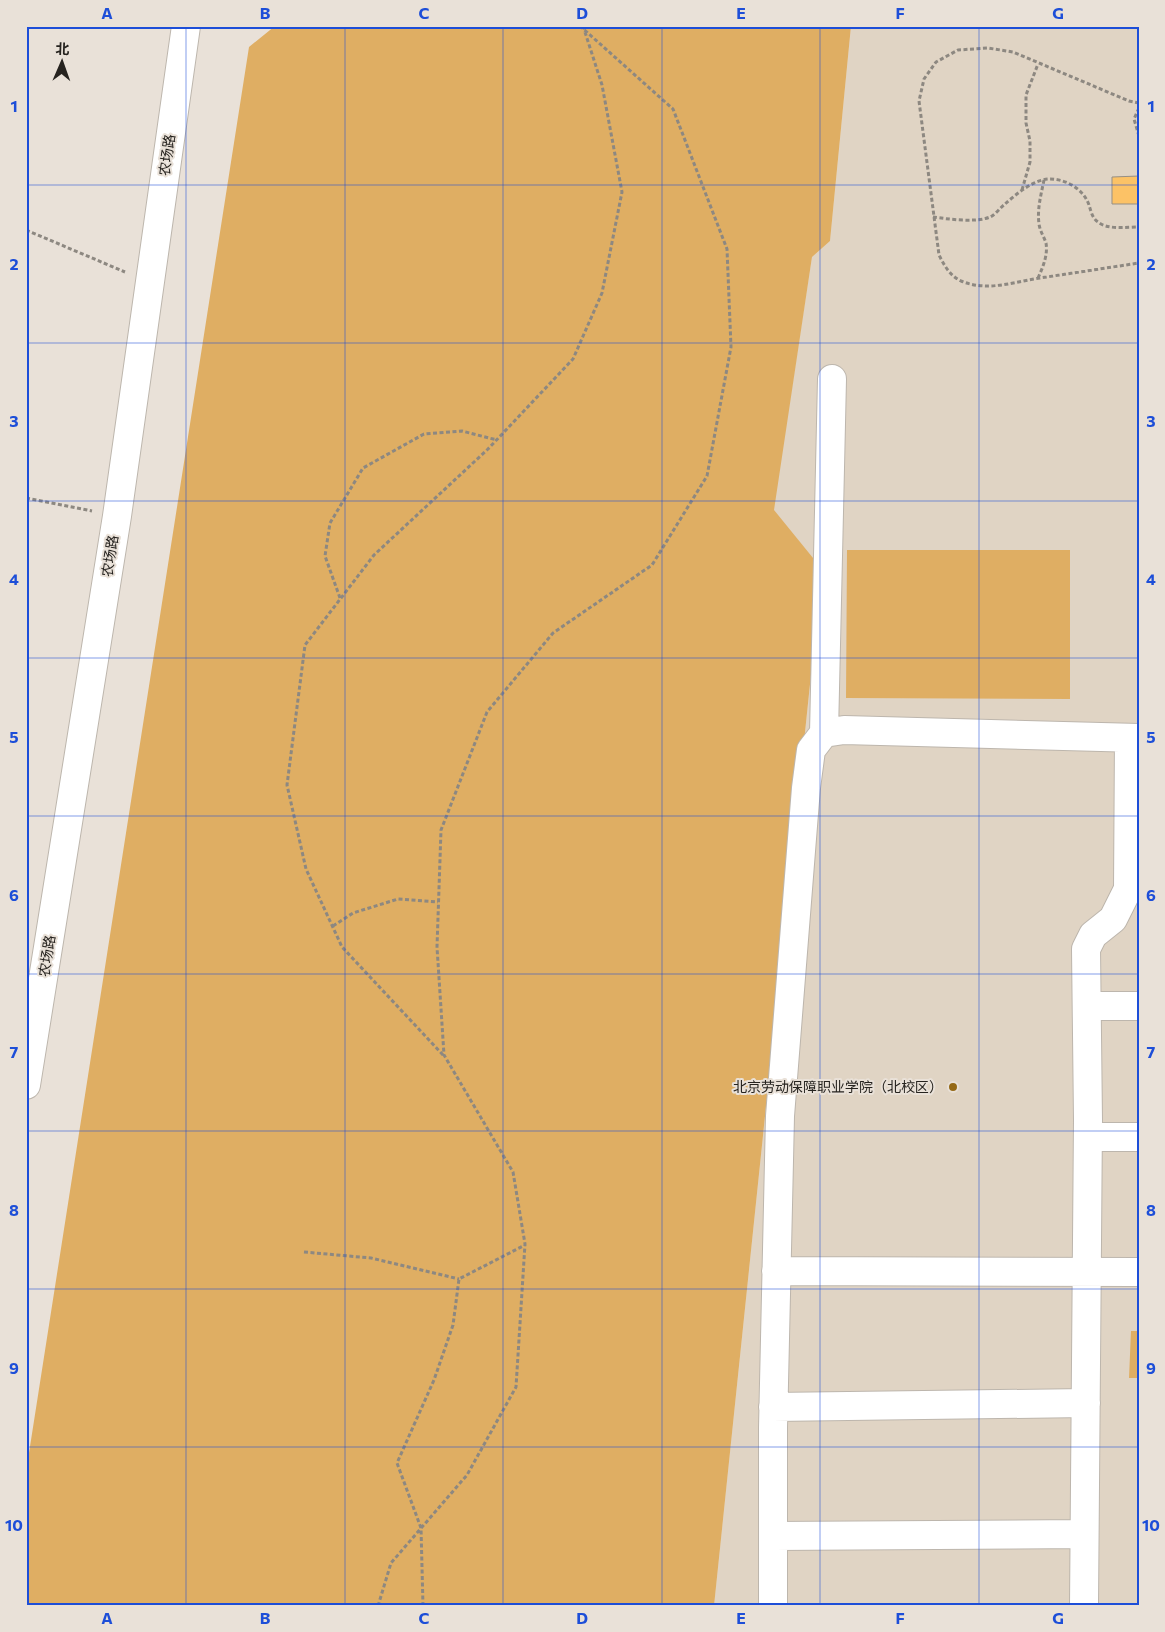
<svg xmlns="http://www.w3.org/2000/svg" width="1165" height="1632" viewBox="0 0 1165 1632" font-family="Commissioner,'Noto Sans SC',sans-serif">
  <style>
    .built { fill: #e0d4c4 }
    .green { fill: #dfae63 }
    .building { fill: #fcc266; stroke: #958f86 }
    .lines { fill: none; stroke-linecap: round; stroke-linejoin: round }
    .minor-casing { stroke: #bdb6ad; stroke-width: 30 }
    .path { stroke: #8d8881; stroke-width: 3; stroke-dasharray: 4 2.5; stroke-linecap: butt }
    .minor { stroke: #fff; stroke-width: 28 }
    .grid { fill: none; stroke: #1d4ed8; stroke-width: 1; stroke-opacity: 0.55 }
    .poi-dot { fill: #956916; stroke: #e9e1d8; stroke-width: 2 }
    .labels { text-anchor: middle; stroke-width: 4; stroke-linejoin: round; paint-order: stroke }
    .street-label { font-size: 14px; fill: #26231f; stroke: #e9e1d8 }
    .poi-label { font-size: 14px; fill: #26231f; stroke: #e9e1d8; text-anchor: end }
    .neatline { fill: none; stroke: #1d4ed8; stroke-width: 2 }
    .grid-label { font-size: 16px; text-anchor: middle; font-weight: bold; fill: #1d4ed8 }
  </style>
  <rect width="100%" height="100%" fill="#e9e1d8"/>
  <path class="built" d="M 851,26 L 1139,26 L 1139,1606 L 714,1606 L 822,569 L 773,510 L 812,257 L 830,241 Z"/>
  <path class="green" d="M 275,26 L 851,26 L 830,241 L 812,257 L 774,510 L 822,569 L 714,1606 L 26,1606 L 26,1472 L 249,47 Z
    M 847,550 L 1070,550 L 1070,699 L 846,698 Z
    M 1131,1331 L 1139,1331 L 1139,1378 L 1129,1378 Z"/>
  <path class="building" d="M 1139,176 L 1139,204 L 1112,204 L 1112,177 Z"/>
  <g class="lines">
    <g class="minor-casing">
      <path id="minor" d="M 824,733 L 832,379
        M 1087,1006 L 1139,1006
        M 26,1085 L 117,516 L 186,26
        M 1088,1137 L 1139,1137
        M 776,1271 L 1139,1272
        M 773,1407 L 1086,1403
        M 773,1536 L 1084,1534
        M 773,1606 L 773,1428 L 780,1116 L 806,788 L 811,750 L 824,733 L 844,730 L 1139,738
        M 1084,1606 L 1088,1120 L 1086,949 L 1093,935 L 1113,919 L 1128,889 L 1129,738"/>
    </g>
    <path class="path" d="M 1139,103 L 1129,101 L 1013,52 L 988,48 L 958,50 L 936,62 L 924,79 L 919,101 L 939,255 C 944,265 950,276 961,281 C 987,292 1013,282 1040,278 C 1073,273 1106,268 1139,263
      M 1139,108 L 1134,119 L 1139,136
      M 1022,190 L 1030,162 L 1030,141 L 1026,123 L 1026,95 L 1038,64
      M 933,217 C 948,219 976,223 990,217 C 995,215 1000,208 1004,205 C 1016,194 1034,179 1050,179 C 1067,179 1084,190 1089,205 C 1091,211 1092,218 1098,222 C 1107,230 1127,227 1139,227
      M 26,230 L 125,272
      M 1038,278 C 1043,267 1048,255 1046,243 C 1044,237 1040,231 1039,224 C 1037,209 1041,195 1044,180
      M 26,498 L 92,511
      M 340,598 L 325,556 L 330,523 L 363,468 L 424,434 L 462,431 L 497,440
      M 333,926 L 353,913 L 398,899 L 438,902
      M 443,1055 L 342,947 L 306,869 L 287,785 L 305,645 L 374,555 L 488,449 L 573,359 L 602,293 L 622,192 L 602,85 L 584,29
      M 304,1252 L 371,1258 L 459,1279
      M 378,1606 L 391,1563 L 467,1475 L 516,1387 L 525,1244 L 513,1172 L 444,1055 L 437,947 L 441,830 L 487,712 L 553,633 L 652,565 L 707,476 L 731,347 L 727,249 L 673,109 L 580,26
      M 423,1606 L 421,1528 L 397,1463 L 434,1380 L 453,1325 L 459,1279 L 525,1245"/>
    <use href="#minor" class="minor"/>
  </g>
  <path class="grid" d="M 186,26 L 186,1606M 345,26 L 345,1606M 503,26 L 503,1606M 662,26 L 662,1606M 820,26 L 820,1606M 979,26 L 979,1606M 26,185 L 1139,185M 26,343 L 1139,343M 26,501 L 1139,501M 26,658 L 1139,658M 26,816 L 1139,816M 26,974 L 1139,974M 26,1131 L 1139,1131M 26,1289 L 1139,1289M 26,1447 L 1139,1447"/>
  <circle class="poi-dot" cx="953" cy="1087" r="5"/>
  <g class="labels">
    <g class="street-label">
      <text transform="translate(167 155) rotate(-82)" y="5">农场路</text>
      <text transform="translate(110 556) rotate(-81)" y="5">农场路</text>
      <text transform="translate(47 956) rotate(-81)" y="5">农场路</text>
    </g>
    <g class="poi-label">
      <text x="943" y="1092">北京劳动保障职业学院（北校区）</text>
    </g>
  </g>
  <rect width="1165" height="1632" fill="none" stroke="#e9e1d8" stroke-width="55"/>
  <g transform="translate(62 62) rotate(2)" stroke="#e9e1d8" stroke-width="4" paint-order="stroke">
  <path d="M0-4L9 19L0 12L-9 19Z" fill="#26231f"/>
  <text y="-8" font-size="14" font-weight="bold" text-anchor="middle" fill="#26231f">北</text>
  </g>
  <rect x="28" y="28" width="1110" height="1576" class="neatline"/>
  <g class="grid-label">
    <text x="107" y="19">A</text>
    <text x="265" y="19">B</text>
    <text x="424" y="19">C</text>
    <text x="582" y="19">D</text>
    <text x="741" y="19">E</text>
    <text x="900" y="19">F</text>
    <text x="1058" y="19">G</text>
    <text x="14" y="112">1</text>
    <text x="1151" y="112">1</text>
    <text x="14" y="270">2</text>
    <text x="1151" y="270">2</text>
    <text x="14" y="427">3</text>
    <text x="1151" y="427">3</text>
    <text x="14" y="585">4</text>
    <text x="1151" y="585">4</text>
    <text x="14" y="743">5</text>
    <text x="1151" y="743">5</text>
    <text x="14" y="901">6</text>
    <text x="1151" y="901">6</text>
    <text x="14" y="1058">7</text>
    <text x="1151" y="1058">7</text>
    <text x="14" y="1216">8</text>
    <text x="1151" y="1216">8</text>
    <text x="14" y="1374">9</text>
    <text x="1151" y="1374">9</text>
    <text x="14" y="1531">10</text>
    <text x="1151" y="1531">10</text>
    <text x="107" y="1624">A</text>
    <text x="265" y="1624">B</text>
    <text x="424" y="1624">C</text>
    <text x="582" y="1624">D</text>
    <text x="741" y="1624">E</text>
    <text x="900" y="1624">F</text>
    <text x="1058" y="1624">G</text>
  </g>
</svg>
